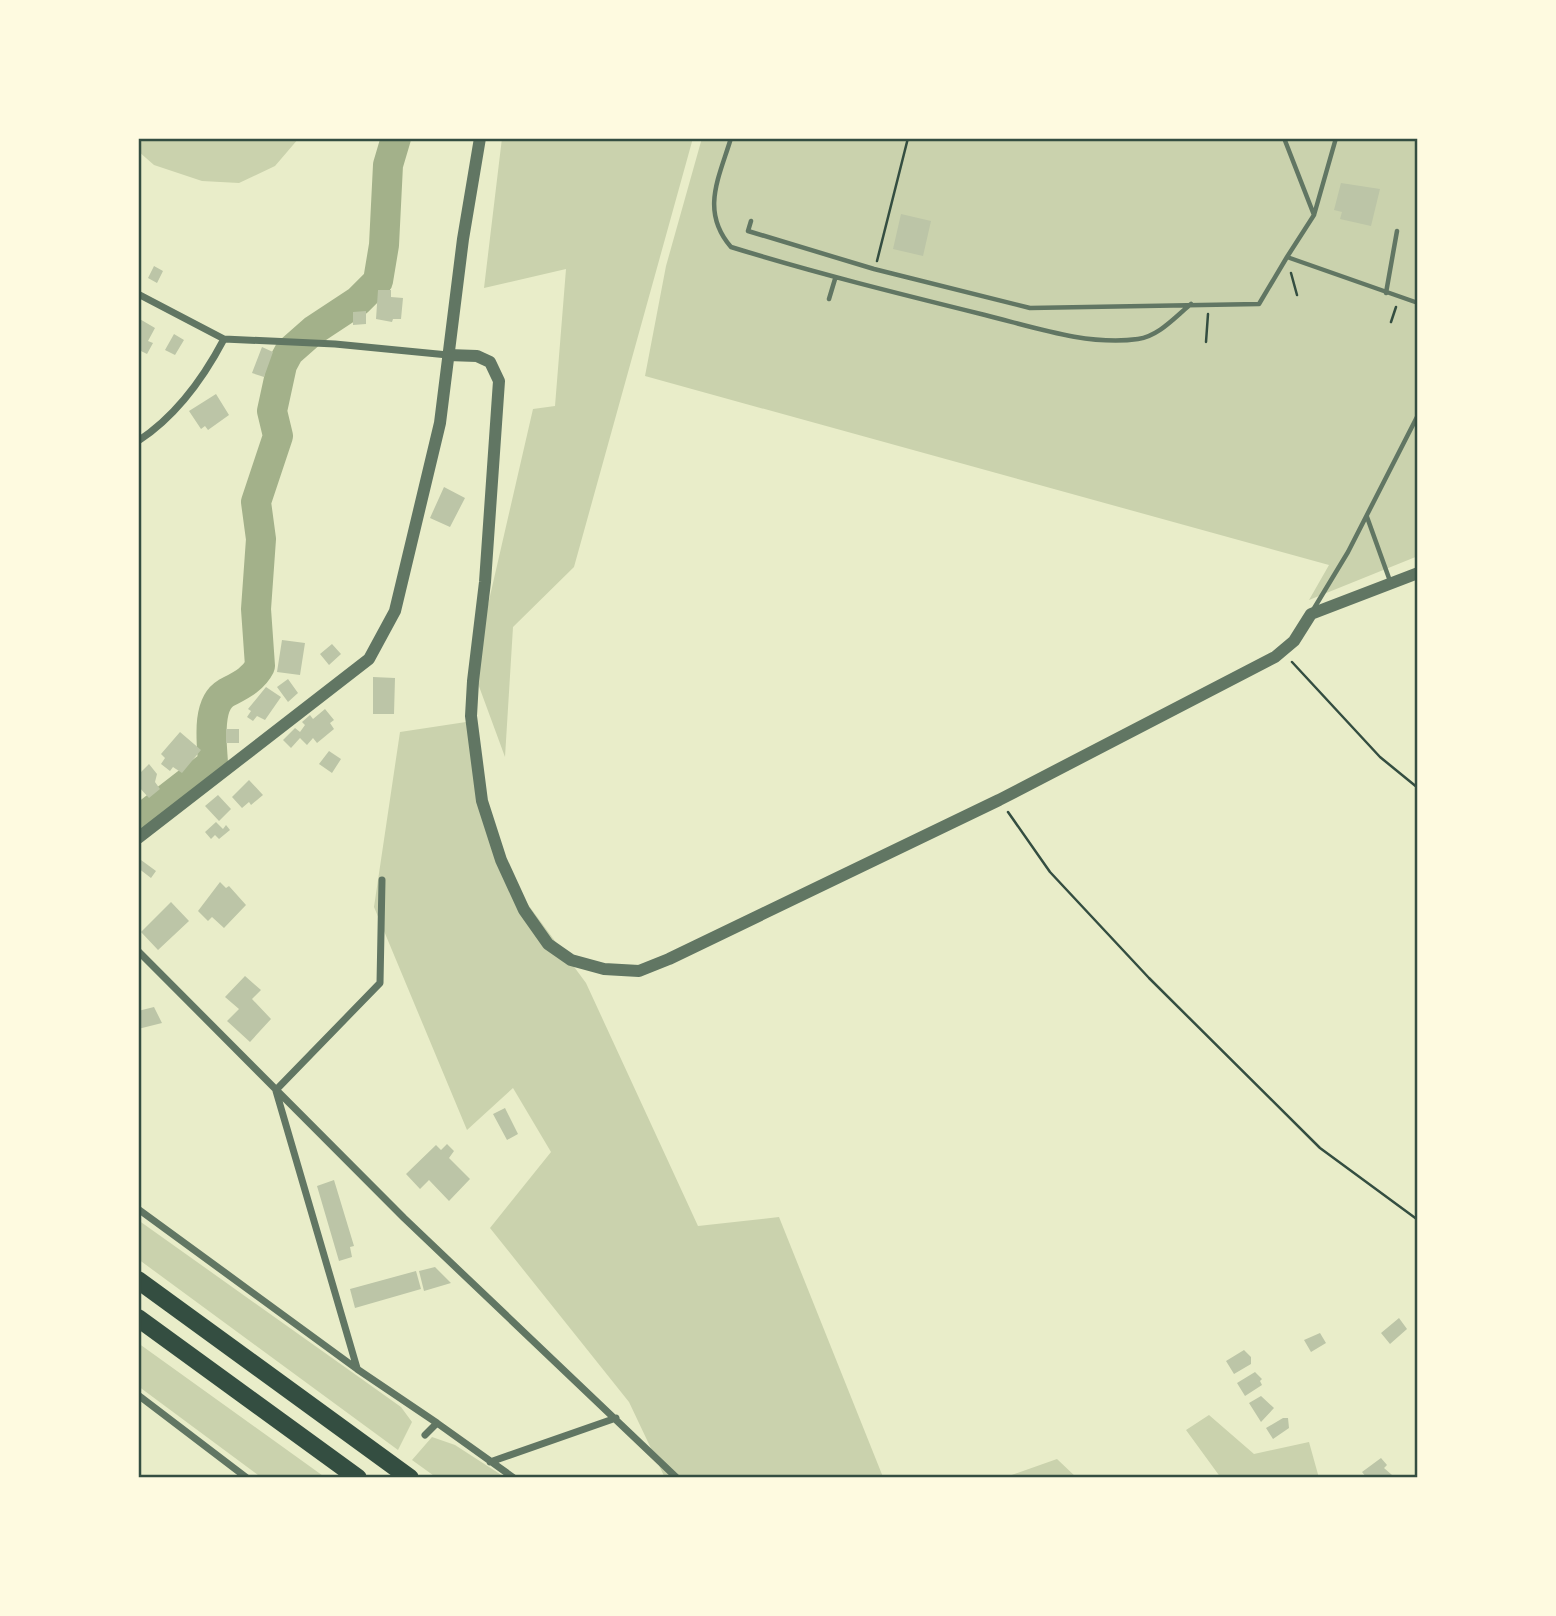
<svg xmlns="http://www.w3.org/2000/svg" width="1556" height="1616" viewBox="0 0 1556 1616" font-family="'DM Sans',sans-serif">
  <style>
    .green { fill: #cad2ad }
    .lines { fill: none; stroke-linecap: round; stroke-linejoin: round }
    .river { stroke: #a3b18a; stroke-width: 30 }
    .building { fill: #bcc5a7 }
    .path { stroke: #344e41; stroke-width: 2.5 }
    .service { stroke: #617663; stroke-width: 4.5 }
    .minor { stroke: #617663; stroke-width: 7 }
    .tertiary { stroke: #617663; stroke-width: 12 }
    .motorway { stroke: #344e41; stroke-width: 18 }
    .neatline { fill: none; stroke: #344e41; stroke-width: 2.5 }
  </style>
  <rect width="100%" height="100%" fill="#e9edc9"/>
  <path class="green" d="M 138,138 L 299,138 L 275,166 L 239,183 L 202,181 L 154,165 L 138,151 Z
    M 502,138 L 693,138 L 574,567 L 513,627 L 505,757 L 473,670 L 533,409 L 555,406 L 566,269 L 484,288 Z
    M 702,138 L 1418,138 L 1418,556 L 1309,600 L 1329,565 L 645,376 L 666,266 Z
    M 466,722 L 504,872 L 586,983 L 698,1226 L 779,1217 L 883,1477 L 888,1478 L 665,1478 L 629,1402 L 490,1228 L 551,1152 L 513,1088 L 467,1130 L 374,907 L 400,732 Z
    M 138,1220 L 401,1407 L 412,1422 L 398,1450 L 138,1259 Z
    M 138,1343 L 326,1478 L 262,1478 L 138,1386 Z
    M 1209,1415 L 1254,1454 L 1309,1442 L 1319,1478 L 1221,1478 L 1186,1430 Z
    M 432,1437 L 455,1445 L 506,1478 L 437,1478 L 412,1460 Z
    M 1057,1459 L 1077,1478 L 1003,1478 Z"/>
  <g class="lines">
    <path class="river" d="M 138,821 L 213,763 C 212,744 206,705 226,693 C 239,686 253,680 260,666 L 256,609 L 261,539 L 256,502 L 278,436 L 272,411 L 282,365 L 289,352 L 314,330 L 358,301 L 378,281 L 384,245 L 388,165 L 396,138"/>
  </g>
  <path class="building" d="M 1341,183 L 1380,189 L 1371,226 L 1340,219 L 1342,212 L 1334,210 Z
    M 901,214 L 931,221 L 923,256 L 893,249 Z
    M 154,266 L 163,271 L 157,283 L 148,278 Z
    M 378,290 L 391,290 L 391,297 L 403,298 L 401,319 L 393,319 L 392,322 L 376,319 Z
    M 366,311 L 366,324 L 353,325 L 353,312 Z
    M 138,318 L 155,328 L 148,341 L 153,343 L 147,354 L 141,351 L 138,355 Z
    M 174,334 L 184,340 L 175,355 L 165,350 Z
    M 262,347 L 273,352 L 264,377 L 252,373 Z
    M 216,394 L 229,415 L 208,430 L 205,426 L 201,429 L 189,411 Z
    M 444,487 L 465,498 L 450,527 L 430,518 Z
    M 282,640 L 305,643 L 300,675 L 277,672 Z
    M 332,644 L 341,654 L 329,665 L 320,654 Z
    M 373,677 L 395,678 L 394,714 L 373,714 Z
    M 288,679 L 298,693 L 288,702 L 277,687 Z
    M 266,687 L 281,697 L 265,720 L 257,716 L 253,721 L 247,717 L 251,711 L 248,709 Z
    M 325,709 L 334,720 L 330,723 L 334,729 L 317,743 L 313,738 L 307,745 L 300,738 L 291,748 L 283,740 L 295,728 L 300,732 L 305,725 L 302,722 L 310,715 L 313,719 Z
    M 226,729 L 239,729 L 239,743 L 226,743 Z
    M 180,732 L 201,750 L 182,773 L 173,767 L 170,771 L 161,764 L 165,758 L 161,754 Z
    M 329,751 L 341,759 L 332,773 L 319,764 Z
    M 149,764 L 157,774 L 155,782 L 160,789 L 149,798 L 138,786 L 138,775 Z
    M 249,780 L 263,795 L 251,805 L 249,802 L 242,808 L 232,797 Z
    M 218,795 L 231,809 L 219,821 L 205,806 Z
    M 216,822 L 223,829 L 226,825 L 230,830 L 219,839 L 215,835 L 211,839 L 205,832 Z
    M 141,860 L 156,871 L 151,878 L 138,868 Z
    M 220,882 L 226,888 L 229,886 L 246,905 L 224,928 L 212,917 L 208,921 L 198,911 Z
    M 171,902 L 189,921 L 158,950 L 141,932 Z
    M 245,976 L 261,990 L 252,999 L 271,1019 L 250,1042 L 227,1021 L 239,1009 L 225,997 Z
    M 154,1007 L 162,1023 L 138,1029 L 138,1011 Z
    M 505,1108 L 518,1134 L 507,1140 L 493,1114 Z
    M 447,1144 L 454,1151 L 449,1158 L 470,1179 L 449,1201 L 429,1180 L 420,1189 L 406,1174 L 436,1145 L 441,1150 Z
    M 334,1180 L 354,1246 L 350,1247 L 352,1257 L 339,1261 L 317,1186 Z
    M 435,1267 L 451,1283 L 424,1291 L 419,1271 Z
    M 416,1271 L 421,1289 L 355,1308 L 350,1289 Z
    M 1399,1318 L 1407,1329 L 1390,1344 L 1381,1333 Z
    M 1320,1333 L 1326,1343 L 1311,1352 L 1304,1340 Z
    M 1244,1350 L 1251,1357 L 1251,1364 L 1234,1374 L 1226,1361 Z
    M 1255,1372 L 1262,1379 L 1260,1381 L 1262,1385 L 1245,1396 L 1237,1383 Z
    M 1261,1396 L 1274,1408 L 1261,1422 L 1249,1403 Z
    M 1283,1418 L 1288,1418 L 1289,1428 L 1273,1439 L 1266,1428 Z
    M 1381,1458 L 1387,1465 L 1384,1468 L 1392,1475 L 1367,1478 L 1362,1472 Z"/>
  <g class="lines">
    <path class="path" d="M 877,261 L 908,138
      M 1291,273 L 1297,295
      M 1391,322 L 1396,307
      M 1206,342 L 1208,314
      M 1292,662 L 1380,757 L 1418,788
      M 1008,812 L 1050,872 L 1149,978 L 1320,1148 L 1418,1220"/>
    <path class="service" d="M 731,138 C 719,178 700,211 731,247 C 815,273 900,294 985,315 C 1033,327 1088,346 1138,339 C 1159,336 1175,317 1191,304
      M 1284,138 L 1314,215
      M 1336,138 L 1314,215 L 1287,257 L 1418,303
      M 751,221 L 748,231 L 874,269 L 1030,308 L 1259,304 L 1287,257
      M 1386,293 L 1397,231
      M 829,299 L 835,279
      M 1367,517 L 1390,581
      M 1313,610 L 1348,552 L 1418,415"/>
    <path class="minor" d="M 138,294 L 224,339 L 335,344 L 448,355
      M 138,441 C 175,417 204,377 224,339
      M 138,951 L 404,1218 L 677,1478
      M 276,1090 L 380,983 L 382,880
      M 276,1091 L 357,1368
      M 138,1209 L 357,1369 L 437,1423
      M 138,1395 L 247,1478
      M 425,1435 L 437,1423 L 514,1478
      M 490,1462 L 616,1418"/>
    <path class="tertiary" d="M 448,355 L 477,356 L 490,362 L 499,381 L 485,582 L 473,681 L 471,716 L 482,801 L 501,860 L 524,910 L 548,944 L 571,960 L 604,969 L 639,971 L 669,959 L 999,800 L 1275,657 L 1294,641 L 1311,614 L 1418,573
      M 138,838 L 369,659 L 395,611 L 440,423 L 463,239 L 480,138"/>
    <path class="motorway" d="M 138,1280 L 410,1478
      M 138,1318 L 358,1478"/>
  </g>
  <rect width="1556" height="1616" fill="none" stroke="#fefae0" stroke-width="280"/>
  <rect x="140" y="140" width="1276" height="1336" class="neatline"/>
</svg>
